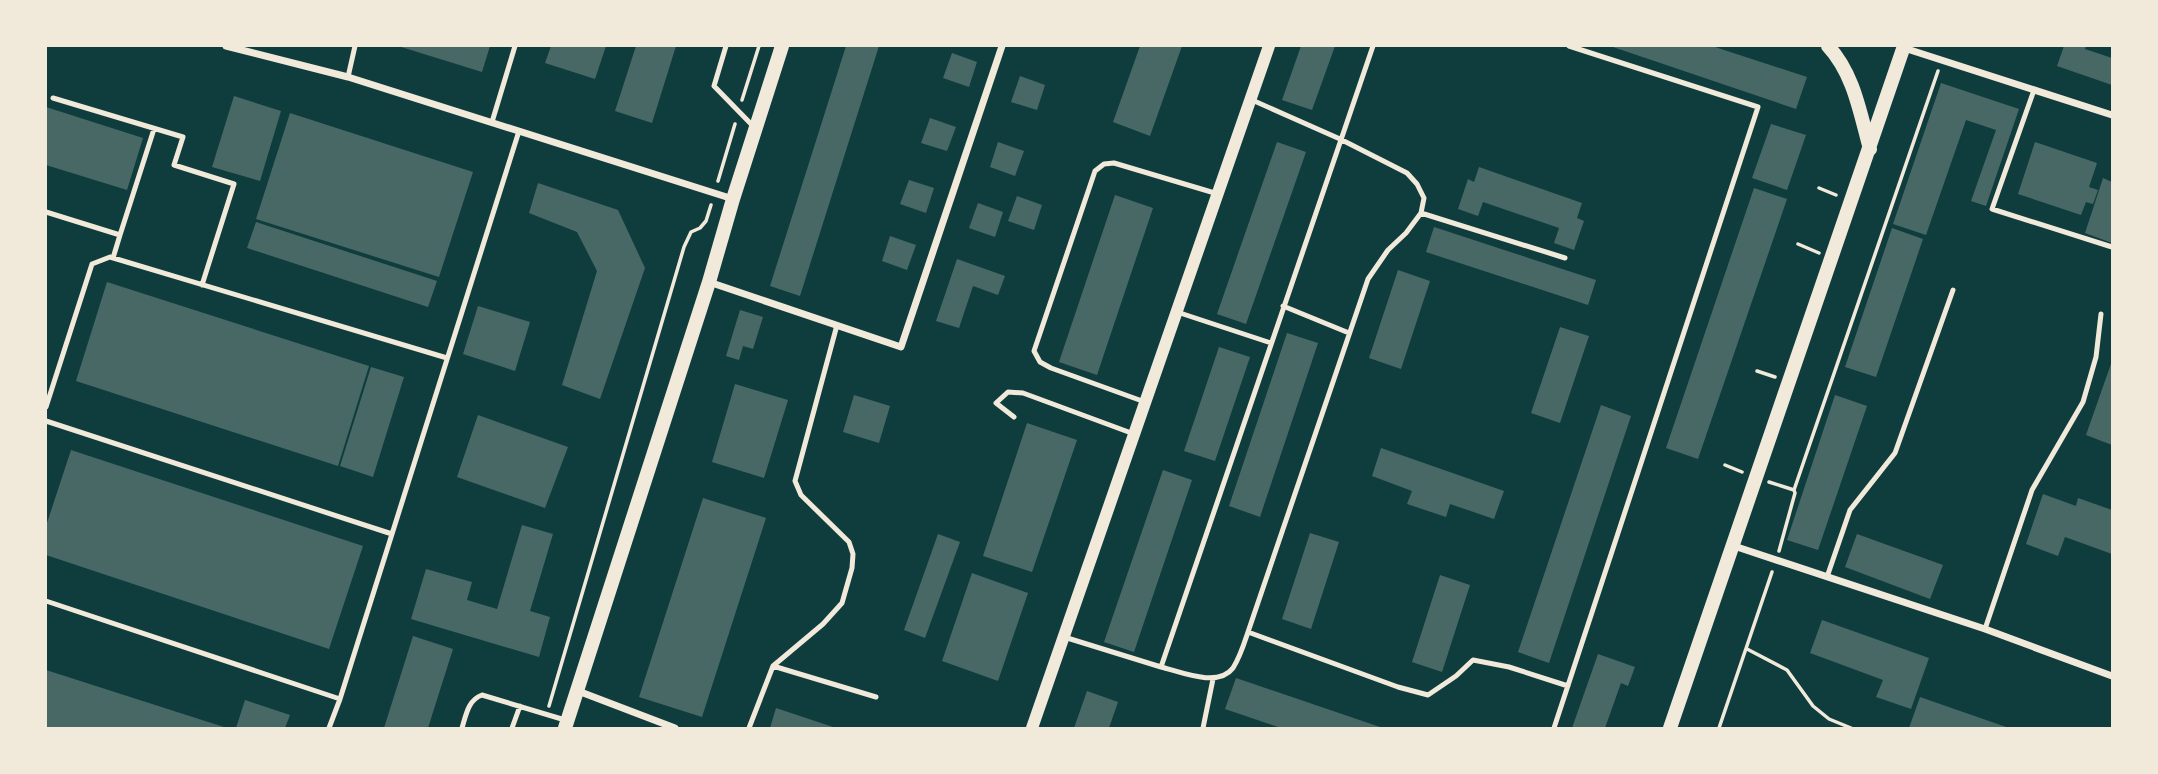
<svg xmlns="http://www.w3.org/2000/svg" width="2158" height="774" viewBox="0 0 2158 774" font-family="'Fira Sans Condensed',sans-serif">
  <style>
    .building { fill: #486865 }
    .lines { fill: none; stroke-linecap: round; stroke-linejoin: round }
    .path { stroke: #f1e9da; stroke-width: 3.5 }
    .service { stroke: #f1e9da; stroke-width: 5 }
    .minor { stroke: #f1e9da; stroke-width: 7 }
    .tertiary { stroke: #f1e9da; stroke-width: 12 }
    .secondary { stroke: #f1e9da; stroke-width: 14 }
  </style>
  <rect width="100%" height="100%" fill="#0f3d3e"/>
  <path class="building" d="M 398,46 L 490,46 L 482,72 Z
    M 551,46 L 606,46 L 595,79 L 545,63 Z
    M 636,46 L 676,46 L 652,123 L 615,111 Z
    M 846,46 L 879,46 L 800,296 L 770,286 Z
    M 1140,46 L 1182,46 L 1150,136 L 1113,122 Z
    M 1301,46 L 1335,46 L 1312,110 L 1282,100 Z
    M 1610,46 L 1712,46 L 1807,77 L 1796,109 Z
    M 2064,46 L 2086,46 L 2085,49 L 2112,58 L 2112,85 L 2057,66 Z
    M 952,53 L 977,62 L 969,87 L 943,78 Z
    M 1020,76 L 1045,85 L 1037,110 L 1011,102 Z
    M 1941,83 L 2019,109 L 1986,206 L 1971,201 L 1996,130 L 1966,120 L 1926,235 L 1893,224 Z
    M 234,96 L 281,111 L 260,181 L 212,167 Z
    M 46,107 L 143,138 L 127,190 L 46,165 Z
    M 290,113 L 473,172 L 439,277 L 256,219 Z
    M 930,118 L 956,127 L 947,151 L 921,143 Z
    M 1771,124 L 1806,135 L 1787,190 L 1752,178 Z
    M 998,142 L 1024,151 L 1015,176 L 990,167 Z
    M 1277,142 L 1306,152 L 1246,324 L 1217,314 Z
    M 2035,142 L 2097,163 L 2089,187 L 2098,190 L 2093,204 L 2086,202 L 2081,215 L 2018,194 Z
    M 1479,167 L 1582,203 L 1577,218 L 1584,221 L 1574,250 L 1554,243 L 1559,228 L 1483,202 L 1478,216 L 1458,209 L 1468,179 L 1474,182 Z
    M 2103,178 L 2112,182 L 2112,243 L 2085,233 Z
    M 909,180 L 934,188 L 926,213 L 900,204 Z
    M 538,183 L 618,210 L 645,268 L 600,399 L 562,385 L 597,271 L 577,232 L 529,213 Z
    M 1754,188 L 1787,199 L 1698,459 L 1666,448 Z
    M 1115,195 L 1153,208 L 1097,375 L 1059,362 Z
    M 1017,196 L 1042,205 L 1034,230 L 1008,221 Z
    M 978,203 L 1003,212 L 995,237 L 969,228 Z
    M 256,222 L 437,281 L 428,307 L 247,248 Z
    M 1434,227 L 1596,280 L 1588,305 L 1426,252 Z
    M 1892,228 L 1923,239 L 1876,377 L 1845,367 Z
    M 890,236 L 916,245 L 907,270 L 882,261 Z
    M 957,259 L 1005,276 L 998,295 L 973,286 L 959,328 L 936,321 Z
    M 1398,270 L 1430,281 L 1401,369 L 1369,358 Z
    M 107,282 L 369,366 L 338,466 L 76,381 Z
    M 478,306 L 530,322 L 515,371 L 463,354 Z
    M 740,310 L 763,317 L 753,349 L 743,346 L 739,360 L 726,356 Z
    M 1560,327 L 1589,336 L 1560,423 L 1531,413 Z
    M 1287,333 L 1318,343 L 1260,517 L 1229,506 Z
    M 1219,347 L 1250,357 L 1215,461 L 1184,451 Z
    M 2112,361 L 2112,445 L 2086,435 Z
    M 371,367 L 404,377 L 373,477 L 340,466 Z
    M 735,384 L 788,400 L 764,478 L 712,462 Z
    M 854,395 L 890,406 L 879,443 L 843,432 Z
    M 1835,395 L 1867,406 L 1818,550 L 1787,540 Z
    M 1601,405 L 1631,416 L 1549,663 L 1518,652 Z
    M 478,415 L 568,447 L 545,508 L 457,477 Z
    M 1027,423 L 1077,440 L 1032,572 L 983,556 Z
    M 1381,448 L 1504,491 L 1494,519 L 1450,504 L 1446,517 L 1407,504 L 1412,491 L 1372,476 Z
    M 71,450 L 363,546 L 329,649 L 46,555 L 46,526 Z
    M 1163,470 L 1192,480 L 1134,652 L 1104,642 Z
    M 2043,494 L 2076,506 L 2078,498 L 2112,510 L 2112,554 L 2065,537 L 2058,556 L 2026,544 Z
    M 703,498 L 766,518 L 702,717 L 639,697 Z
    M 522,525 L 553,534 L 530,611 L 550,617 L 539,657 L 411,619 L 426,569 L 472,582 L 467,600 L 497,609 Z
    M 1310,533 L 1339,542 L 1311,629 L 1282,619 Z
    M 938,534 L 960,542 L 925,638 L 904,630 Z
    M 1857,534 L 1943,565 L 1930,599 L 1845,567 Z
    M 972,573 L 1028,593 L 998,681 L 942,661 Z
    M 1440,575 L 1470,585 L 1442,672 L 1412,662 Z
    M 1822,620 L 1929,658 L 1911,709 L 1876,697 L 1883,680 L 1810,653 Z
    M 413,636 L 453,649 L 428,728 L 384,728 Z
    M 1598,654 L 1635,667 L 1628,686 L 1621,683 L 1605,728 L 1572,728 Z
    M 46,670 L 227,728 L 46,728 Z
    M 1236,678 L 1383,728 L 1281,728 L 1225,709 Z
    M 1087,691 L 1118,702 L 1109,728 L 1074,728 Z
    M 1920,697 L 2009,728 L 1909,728 Z
    M 245,700 L 290,715 L 285,728 L 236,728 Z
    M 776,708 L 836,728 L 770,728 Z"/>
  <g class="lines">
    <path class="path" d="M 742,100 L 759,46
      M 718,181 L 735,124
      M 1819,188 L 1836,195
      M 1798,244 L 1819,253
      M 1757,371 L 1775,377
      M 1725,465 L 1742,472
      M 1769,482 L 1794,490 L 1795,493 L 1779,551
      M 1794,490 L 1938,71
      M 1747,649 L 1787,670 L 1813,706 L 1829,719 L 1851,728
      M 549,706 L 684,247 L 691,232 L 700,228 L 706,221 L 711,205
      M 1719,728 L 1772,572"/>
    <path class="service" d="M 726,46 L 714,86 L 753,126
      M 348,77 L 355,46
      M 2034,90 L 1992,209 L 2112,247
      M 53,98 L 183,137 L 174,165 L 234,184 L 202,285
      M 492,122 L 515,46
      M 46,212 L 120,235 L 154,129
      M 1421,213 L 1565,258
      M 113,258 L 120,235
      M 1283,306 L 1349,333
      M 1177,312 L 1271,343
      M 1145,402 L 1051,368 L 1040,362 L 1034,351 L 1095,171 L 1104,164 L 1114,163 L 1218,194
      M 46,407 L 92,264 L 110,257 L 447,358
      M 1014,417 L 996,403 L 1008,392 L 1023,393 L 1134,434
      M 46,421 L 392,534
      M 1827,577 L 1850,510 L 1895,453 L 1953,290
      M 46,601 L 340,699
      M 1985,629 L 2032,490 L 2083,402 L 2096,357 L 2101,314
      M 1248,632 L 1398,687 L 1428,695 L 1456,676 L 1473,660 L 1509,667 L 1568,686
      M 1064,637 L 1161,667 L 1373,46
      M 773,666 L 876,697
      M 1161,667 C 1181,672 1218,688 1233,668 C 1240,657 1244,644 1248,632 L 1368,279 L 1388,250 L 1406,233 L 1421,213 L 1424,198 L 1417,184 L 1407,173 L 1340,139 L 1252,100
      M 329,728 L 340,699 L 519,131
      M 462,728 C 466,715 468,700 482,695 L 565,720
      M 512,728 L 520,706
      M 749,728 L 773,666 L 823,624 L 842,603 L 852,568 L 853,554 L 849,542 L 801,495 L 795,481 L 837,325
      M 1203,728 L 1213,679
      M 1554,728 L 1758,107 L 1569,46"/>
    <path class="minor" d="M 226,46 L 348,77 L 733,199
      M 1904,48 L 2112,115
      M 709,282 L 901,347 L 1002,46
      M 1734,546 L 1985,629 L 2112,676
      M 578,691 L 675,728"/>
    <path class="tertiary" d="M 1032,728 L 1269,46"/>
    <path class="secondary" d="M 1828,46 C 1854,74 1860,113 1870,149
      M 565,728 L 709,282 L 733,199 L 782,46
      M 1670,728 L 1904,46"/>
  </g>
  <rect width="2158" height="774" fill="none" stroke="#f1e9da" stroke-width="94"/>
</svg>
